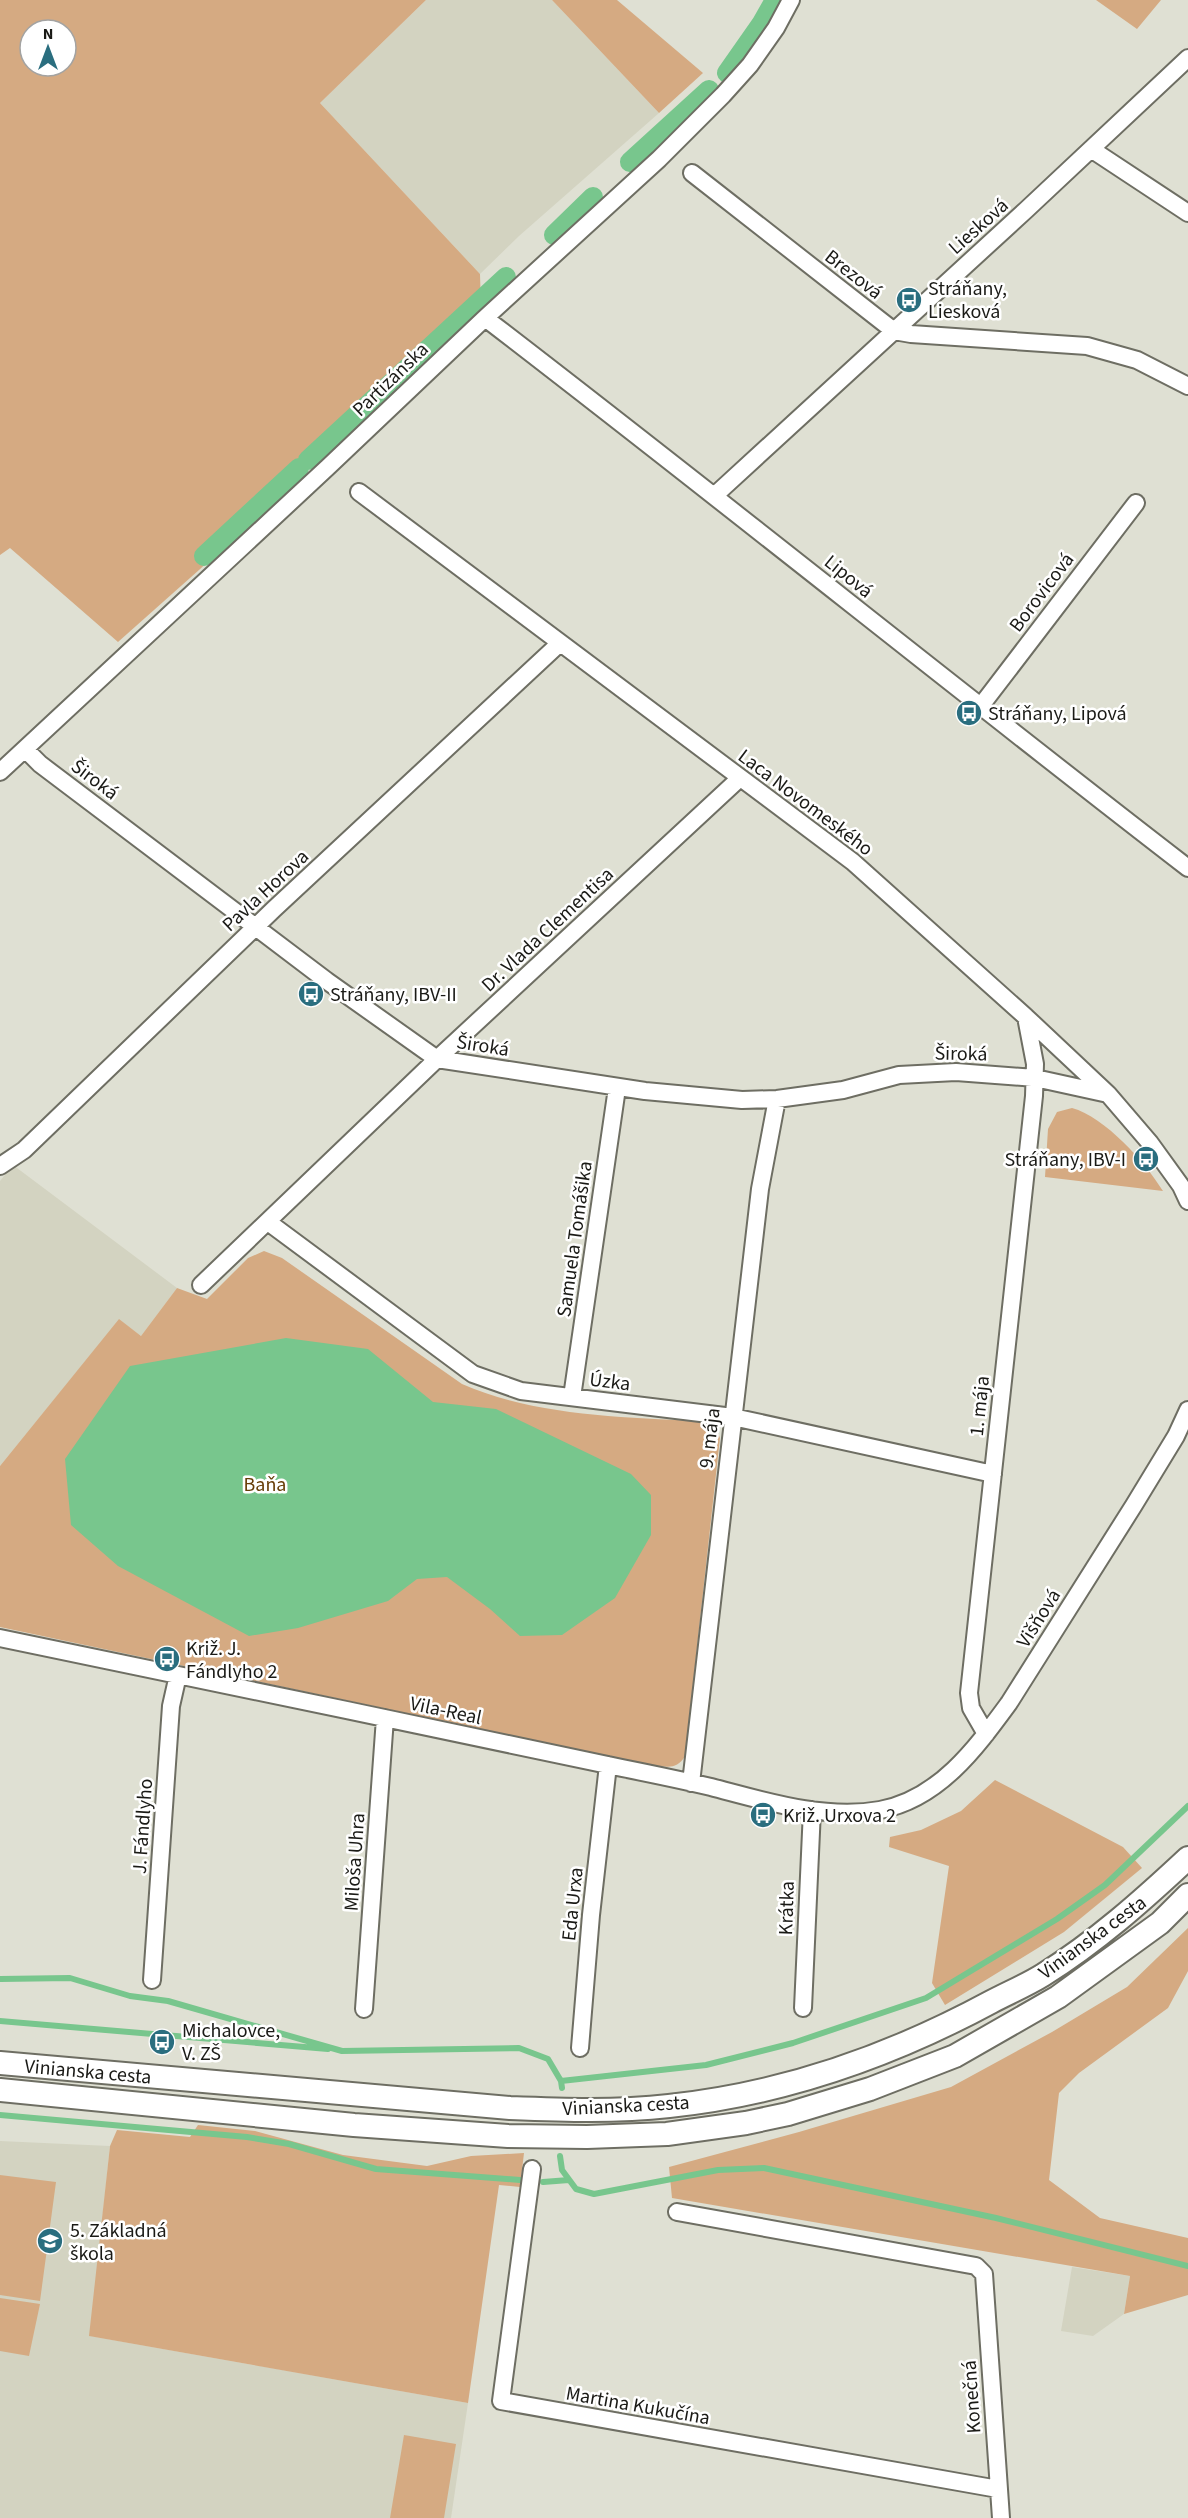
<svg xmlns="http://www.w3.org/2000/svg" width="1188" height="2518" viewBox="0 0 1188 2518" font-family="'Source Sans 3',sans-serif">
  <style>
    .built { fill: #d3d3c1 }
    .green { fill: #d5aa82; fill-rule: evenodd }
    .water { fill: #78c68d }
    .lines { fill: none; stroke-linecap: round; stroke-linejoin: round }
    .stream { stroke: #78c68d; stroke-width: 6 }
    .canal { stroke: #78c68d; stroke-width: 20 }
    .street-casing { stroke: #6e6e63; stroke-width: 20 }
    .secondary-casing { stroke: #6e6e63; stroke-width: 26 }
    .street { stroke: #fff; stroke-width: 16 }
    .secondary { stroke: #fff; stroke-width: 22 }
    .labels { text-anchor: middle; stroke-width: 5; stroke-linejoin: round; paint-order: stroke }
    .street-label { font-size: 20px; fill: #1a1a16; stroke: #fff }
    .poi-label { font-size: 20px; fill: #1a1a16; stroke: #fff; text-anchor: start }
    .park-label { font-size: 20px; fill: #663c06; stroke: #fff }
  </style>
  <rect width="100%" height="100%" fill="#dfe0d3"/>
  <path class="built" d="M 426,0 L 552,0 L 659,113 L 519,236 L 480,274 L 320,103 Z
    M 13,1165 L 177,1288 L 141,1336 L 119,1320 L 0,1466 L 0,1181 Z
    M 0,2141 L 110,2146 L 90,2336 L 468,2403 L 451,2518 L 0,2518 Z
    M 1072,2267 L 1130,2276 L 1124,2314 L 1093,2336 L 1061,2331 Z"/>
  <path class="green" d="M 0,0 L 426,0 L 320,103 L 480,274 L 481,307 L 199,570 L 118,642 L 10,548 L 0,555 ZM 30,30 L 66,30 L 66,66 L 30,66 Z
    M 552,0 L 617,0 L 703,73 L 659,113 Z
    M 1096,0 L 1161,0 L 1137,29 Z
    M 1072,1108 C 1105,1117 1145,1162 1163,1191 L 1045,1177 L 1048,1129 L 1057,1112 Z
    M 264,1251 L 282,1258 L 462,1384 C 534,1416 629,1418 707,1421 L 715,1426 L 720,1438 L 685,1756 C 677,1770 667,1767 652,1765 L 0,1627 L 0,1466 L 119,1319 L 141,1336 L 177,1288 L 207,1299 L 248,1258 Z
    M 995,1780 L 1123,1847 L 1142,1868 L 1064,1932 L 945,2005 L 932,1983 L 949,1866 L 889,1847 L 890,1837 L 921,1830 L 961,1811 Z
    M 1188,1928 L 1188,1971 L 1168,2008 L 1079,2073 L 1059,2093 L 1049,2180 L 1100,2218 L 1188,2238 L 1188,2295 L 1124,2314 L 1130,2276 L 672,2198 L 669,2167 L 799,2132 L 951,2087 L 1052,2032 L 1127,1987 Z
    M 198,2125 L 255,2131 L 343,2155 L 427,2166 L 471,2156 L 524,2153 L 520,2187 L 499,2185 L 468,2403 L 89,2336 L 110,2146 L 117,2130 L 190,2137 Z
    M 0,2175 L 56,2182 L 40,2301 L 0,2295 Z
    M 0,2298 L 40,2304 L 29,2356 L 0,2351 Z
    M 404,2435 L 456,2444 L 444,2518 L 390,2518 Z"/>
  <path class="water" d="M 286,1338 L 368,1349 L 433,1402 L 496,1409 L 631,1474 L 651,1495 L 651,1535 L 615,1598 L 562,1635 L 520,1636 L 490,1609 L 447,1577 L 417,1579 L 388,1601 L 298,1628 L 249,1636 L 118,1566 L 71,1525 L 65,1459 L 130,1366 Z"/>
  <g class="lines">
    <path class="stream" d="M 0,1979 L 70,1978 L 130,1996 L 168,2001 L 342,2051 L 519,2048 L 548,2059 L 561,2081 L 562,2088
      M 0,2021 L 328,2049
      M 561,2081 L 706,2065 L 793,2043 L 926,1998 L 1057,1919 L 1105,1885 L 1188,1806
      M 0,2115 L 247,2137 L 289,2144 L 376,2169 L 520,2180
      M 560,2156 L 562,2170 L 576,2189 L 594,2194 L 718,2170 L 764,2168 L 996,2218 L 1188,2266
      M 543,2182 L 569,2180"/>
    <path class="canal" d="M 727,73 L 762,23 L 775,0
      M 630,162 L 709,90
      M 554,235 L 593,197
      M 308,460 L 506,277
      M 204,556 L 299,468"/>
    <g class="street-casing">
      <path id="street" d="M 1091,149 L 1188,213
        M 692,173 L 894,331 L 911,334 L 1087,346 L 1137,360 L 1188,386
        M 485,318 C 721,499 952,686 1188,868
        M 359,492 L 853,862 L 1026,1017 L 1108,1094 L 1150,1143 L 1181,1186 L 1188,1201
        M 714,496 L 1026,210 L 1188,58
        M 980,707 L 1136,503
        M 25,749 L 40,764 L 327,981 L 437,1059 L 645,1091 L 742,1100 L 777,1099 L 843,1090 L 899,1075 L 956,1072 L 1035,1078 L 1108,1094
        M 0,772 L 328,467 L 485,318 L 659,159 L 723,95 L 750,65 L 776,28 L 791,0
        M 0,1166 L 24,1150 L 274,909 L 560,643
        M 268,1222 L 473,1374 L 521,1391 L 733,1417 L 993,1474
        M 201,1285 L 437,1059 L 740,778
        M 572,1397 L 617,1088
        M 0,1638 C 207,1681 415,1724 622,1768 C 652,1774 681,1780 711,1787 C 765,1801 824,1820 880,1810 C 939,1799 976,1748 1009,1703 L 1134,1505 L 1176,1436 L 1188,1410
        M 986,1734 L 971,1708 L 969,1693 L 1034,1096 L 1035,1064 L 1026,1017
        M 691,1783 L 760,1189 L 777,1099
        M 152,1980 L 171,1706 L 178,1675
        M 803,2008 L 812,1810
        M 364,2009 L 385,1718
        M 580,2048 L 591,1915 L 608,1765
        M 532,2169 L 501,2401 L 998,2489
        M 677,2212 L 976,2266 L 984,2274 L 1001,2518"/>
    </g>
    <g class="secondary-casing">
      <path id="secondary" d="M 0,2063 L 510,2108 C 563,2110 616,2112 669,2106 C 783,2094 891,2056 991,2002 C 1008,1993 1027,1985 1043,1975 C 1096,1942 1143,1900 1188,1858
        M 0,2090 L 354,2125 L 508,2136 L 587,2137 L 667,2134 L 746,2123 L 788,2114 L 870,2089 L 955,2056 L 1058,1997 L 1160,1923 L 1188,1895"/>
    </g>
    <use href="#street" class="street"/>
    <use href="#secondary" class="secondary"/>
  </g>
  <defs>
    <g id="bus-disc" transform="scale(1.35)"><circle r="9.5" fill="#2a6e7f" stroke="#fff"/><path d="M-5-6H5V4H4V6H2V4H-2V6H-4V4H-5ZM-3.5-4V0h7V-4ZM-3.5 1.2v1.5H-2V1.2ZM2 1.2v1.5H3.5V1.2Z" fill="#fff"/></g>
    <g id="school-disc" transform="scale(1.35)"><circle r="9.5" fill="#2a6e7f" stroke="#fff"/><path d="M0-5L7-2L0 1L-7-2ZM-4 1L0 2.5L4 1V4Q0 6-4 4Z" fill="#fff"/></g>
  </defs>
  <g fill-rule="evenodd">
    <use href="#bus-disc" x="909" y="300"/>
    <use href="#bus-disc" x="969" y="713"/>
    <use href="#bus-disc" x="311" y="994"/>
    <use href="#bus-disc" x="1146" y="1159"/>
    <use href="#bus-disc" x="167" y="1659"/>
    <use href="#bus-disc" x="763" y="1815"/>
    <use href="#bus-disc" x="162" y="2042"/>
    <use href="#school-disc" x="50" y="2241"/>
  </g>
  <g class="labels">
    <g class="street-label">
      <text transform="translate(978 226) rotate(-42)" y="7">Liesková</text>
      <text transform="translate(854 274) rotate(38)" y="7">Brezová</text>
      <text transform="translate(390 379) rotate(-44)" y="7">Partizánska</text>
      <text transform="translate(849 576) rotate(39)" y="7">Lipová</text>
      <text transform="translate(1041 592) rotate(-53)" y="7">Borovicová</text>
      <text transform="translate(95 779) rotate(37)" y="7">Široká</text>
      <text transform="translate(806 802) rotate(37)" y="7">Laca Novomeského</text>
      <text transform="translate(265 890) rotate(-43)" y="7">Pavla Horova</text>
      <text transform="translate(547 929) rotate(-43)" y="7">Dr. Vlada Clementisa</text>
      <text transform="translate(483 1045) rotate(9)" y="7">Široká</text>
      <text transform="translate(961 1053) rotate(1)" y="7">Široká</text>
      <text transform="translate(574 1239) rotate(-82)" y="7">Samuela Tomášika</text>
      <text transform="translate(610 1381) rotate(7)" y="7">Úzka</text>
      <text transform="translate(979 1406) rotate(-84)" y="7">1. mája</text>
      <text transform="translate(709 1438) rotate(-83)" y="7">9. mája</text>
      <text transform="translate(1038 1618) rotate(-58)" y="7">Višňová</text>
      <text transform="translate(446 1710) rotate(12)" y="7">Vila-Real</text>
      <text transform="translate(142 1826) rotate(-86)" y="7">J. Fándlyho</text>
      <text transform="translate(354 1862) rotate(-86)" y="7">Miloša Uhra</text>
      <text transform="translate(572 1904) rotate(-84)" y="7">Eda Urxa</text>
      <text transform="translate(786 1908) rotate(-88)" y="7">Krátka</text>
      <text transform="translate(1092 1937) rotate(-36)" y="7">Vinianska cesta</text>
      <text transform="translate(88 2071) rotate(5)" y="7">Vinianska cesta</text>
      <text transform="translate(626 2105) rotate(-3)" y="7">Vinianska cesta</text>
      <text transform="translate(971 2397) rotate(-94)" y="7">Konečná</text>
      <text transform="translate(638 2405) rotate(10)" y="7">Martina Kukučína</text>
    </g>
    <g class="poi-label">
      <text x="928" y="295">Stráňany,<tspan x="928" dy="23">Liesková</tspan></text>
      <text x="988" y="720">Stráňany, Lipová</text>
      <text x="330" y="1001">Stráňany, IBV-II</text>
      <text x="1126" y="1166" text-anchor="end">Stráňany, IBV-I</text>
      <text x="186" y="1655">Križ. J.<tspan x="186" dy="23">Fándlyho 2</tspan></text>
      <text x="783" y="1822">Križ. Urxova 2</text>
      <text x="182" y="2037">Michalovce,<tspan x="182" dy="23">V. ZŠ</tspan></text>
      <text x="70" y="2237">5. Základná<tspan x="70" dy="23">škola</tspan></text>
    </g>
    <g class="park-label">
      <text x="265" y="1491">Baňa</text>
    </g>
  </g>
  <g transform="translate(48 48)"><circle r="28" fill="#ffffff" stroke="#a3a3a2" stroke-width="1.5"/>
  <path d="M0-4.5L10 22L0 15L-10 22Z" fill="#2a6e7f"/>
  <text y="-9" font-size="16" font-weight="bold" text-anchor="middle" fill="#1a1a16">N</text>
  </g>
</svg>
